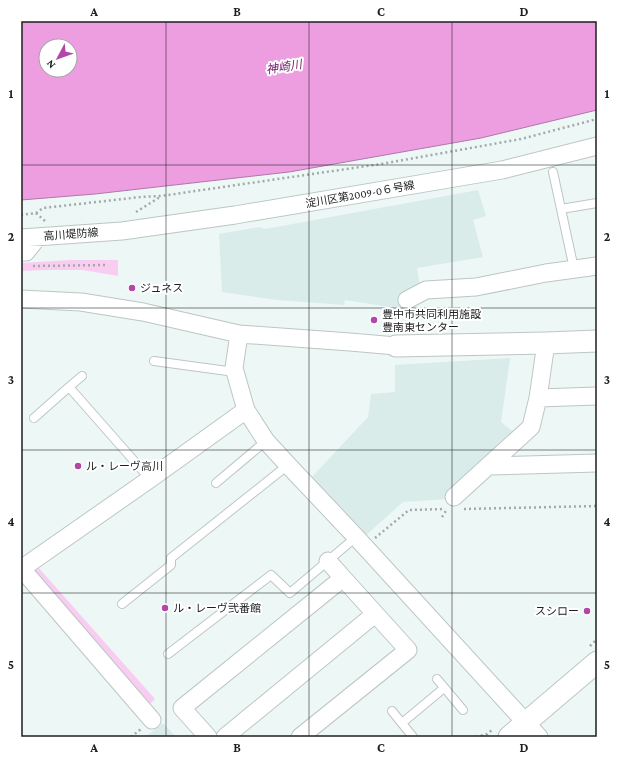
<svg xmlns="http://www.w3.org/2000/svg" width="618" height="758" viewBox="0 0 618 758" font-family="'Crimson Pro','Noto Sans JP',serif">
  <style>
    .built { fill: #d9ecea }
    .green { fill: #f9cdf2 }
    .water { fill: #ed9ee1; stroke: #ae78a7; fill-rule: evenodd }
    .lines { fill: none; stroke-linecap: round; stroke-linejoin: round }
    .service-casing { stroke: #bdc6c5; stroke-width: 10 }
    .minor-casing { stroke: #bdc6c5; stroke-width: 19 }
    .tertiary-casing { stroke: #bdc6c5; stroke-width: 23 }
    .path { stroke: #a2aaa8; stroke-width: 2.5; stroke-dasharray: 2 3; stroke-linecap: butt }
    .service { stroke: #fff; stroke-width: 8 }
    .minor { stroke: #fff; stroke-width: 17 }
    .tertiary { stroke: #fff; stroke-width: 21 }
    .grid { fill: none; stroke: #1c1f1f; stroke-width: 1; stroke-opacity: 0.55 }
    .poi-dot { fill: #b347a7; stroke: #fff; stroke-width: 1.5 }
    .labels { text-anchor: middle; stroke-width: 4; stroke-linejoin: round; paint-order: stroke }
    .street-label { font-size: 11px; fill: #1c1f1f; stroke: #fff }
    .poi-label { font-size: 11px; fill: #1c1f1f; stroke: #fff; text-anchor: start }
    .water-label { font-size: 12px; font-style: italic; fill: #73176b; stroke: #fff }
    .neatline { fill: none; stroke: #1c1f1f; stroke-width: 1.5 }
    .grid-label { font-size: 13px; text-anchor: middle; font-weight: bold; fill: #1c1f1f }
  </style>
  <rect width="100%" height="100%" fill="#edf7f5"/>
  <path class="built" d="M 478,190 L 486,216 L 473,220 L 483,257 L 417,268 L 420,287 L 404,296 L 402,309 L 345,300 L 344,305 L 277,300 L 222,292 L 219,234 L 259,227 L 265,229 Z
    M 510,358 L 501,422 L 516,434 L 447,499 L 403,502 L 365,536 L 311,478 L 368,417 L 371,394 L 395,392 L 395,365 Z
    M 163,723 L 176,737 L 146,737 Z"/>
  <path class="green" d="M 70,260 L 118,260 L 118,276 L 82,270 L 46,270 L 21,271 L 21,263 Z
    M 37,566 L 155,699 L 147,707 L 31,571 Z"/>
  <path class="water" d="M 21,21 L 597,21 L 597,110 L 481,138 L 289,172 L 95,194 L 21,200 ZM 46,46 L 70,46 L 70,70 L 46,70 Z"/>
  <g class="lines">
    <g class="service-casing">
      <path id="service" d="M 553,172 L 574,269
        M 561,209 L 597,203
        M 154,361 L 235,372
        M 69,387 L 82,376
        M 34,418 L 69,387 L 150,479
        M 216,483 L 266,441
        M 122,604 L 171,565 L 171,558 L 288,465
        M 168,654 L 271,575 L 290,593 L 356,537
        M 437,679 L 463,710
        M 392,711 L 413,737
        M 402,723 L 444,688"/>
    </g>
    <g class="minor-casing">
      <path id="minor" d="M 21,238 L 122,231 L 235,215 L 502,170 L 597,146
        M 21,252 L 26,252 L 38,237
        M 21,299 L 81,302 L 143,312 L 239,334 L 350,342 L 396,346
        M 407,300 L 426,290 L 476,287 L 546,273 L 597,266
        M 239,334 L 234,368 L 246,410 L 266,441 L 288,465 L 356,537 L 539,737
        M 538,398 L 597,396
        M 488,466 L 597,463
        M 454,497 L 531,427 L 538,398 L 546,343
        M 21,568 L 152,720
        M 21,569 L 150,479 L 246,410
        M 208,737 L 182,708 L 343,578
        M 225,737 L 375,614
        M 300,737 L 408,650 L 343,578 L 328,561"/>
    </g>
    <g class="tertiary-casing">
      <path id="tertiary" d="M 396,346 L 546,343 L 597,341
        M 509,737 L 597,662"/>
    </g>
    <path class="path" d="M 136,212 L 160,197
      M 36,213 L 45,221
      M 21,215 L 36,213 L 43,208 L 141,197 L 161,196 L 381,164 L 521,139 L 597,119
      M 33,266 L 107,265
      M 395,329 L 395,316 L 402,314
      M 464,509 L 597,506
      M 442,517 L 447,509
      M 375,538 L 409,510 L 445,509
      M 590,646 L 597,639
      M 131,737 L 141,729
      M 476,737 L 487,734 L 493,729"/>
    <use href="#service" class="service"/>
    <use href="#minor" class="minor"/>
    <use href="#tertiary" class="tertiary"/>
  </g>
  <path class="grid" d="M 166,21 L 166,737M 309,21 L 309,737M 452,21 L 452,737M 21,165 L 597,165M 21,308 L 597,308M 21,450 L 597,450M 21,593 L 597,593"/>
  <g class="poi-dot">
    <circle cx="132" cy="288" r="4"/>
    <circle cx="374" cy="320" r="4"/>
    <circle cx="78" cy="466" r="4"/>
    <circle cx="165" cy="608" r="4"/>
    <circle cx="587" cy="611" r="4"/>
  </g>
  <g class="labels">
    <g class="street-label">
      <text transform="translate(360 194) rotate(-10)" y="4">淀川区第2009-0６号線</text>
      <text transform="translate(71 234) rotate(-4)" y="4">高川堤防線</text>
    </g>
    <g class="poi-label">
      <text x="140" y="292">ジュネス</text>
      <text x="382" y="318">豊中市共同利用施設<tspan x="382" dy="13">豊南東センター</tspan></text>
      <text x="86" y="470">ル・レーヴ高川</text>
      <text x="173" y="612">ル・レーヴ弐番館</text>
      <text x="579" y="615" text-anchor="end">スシロー</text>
    </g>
    <g class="water-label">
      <text transform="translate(284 67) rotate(-9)" y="4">神崎川</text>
    </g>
  </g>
  <rect width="618" height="758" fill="none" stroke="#ffffff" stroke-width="44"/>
  <g transform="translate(58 58) rotate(229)"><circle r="19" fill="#ffffff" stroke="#a4a5a5"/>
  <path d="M0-3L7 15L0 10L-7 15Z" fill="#b347a7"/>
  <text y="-6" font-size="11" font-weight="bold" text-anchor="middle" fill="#1c1f1f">N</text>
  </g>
  <rect x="22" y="22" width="574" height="714" class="neatline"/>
  <g class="grid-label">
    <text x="94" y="16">A</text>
    <text x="237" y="16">B</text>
    <text x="381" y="16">C</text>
    <text x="524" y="16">D</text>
    <text x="11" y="98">1</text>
    <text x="607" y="98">1</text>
    <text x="11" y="241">2</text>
    <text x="607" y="241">2</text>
    <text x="11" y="384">3</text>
    <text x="607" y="384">3</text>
    <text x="11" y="526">4</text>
    <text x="607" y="526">4</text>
    <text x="11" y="669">5</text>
    <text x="607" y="669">5</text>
    <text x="94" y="752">A</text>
    <text x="237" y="752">B</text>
    <text x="381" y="752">C</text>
    <text x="524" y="752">D</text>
  </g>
</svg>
